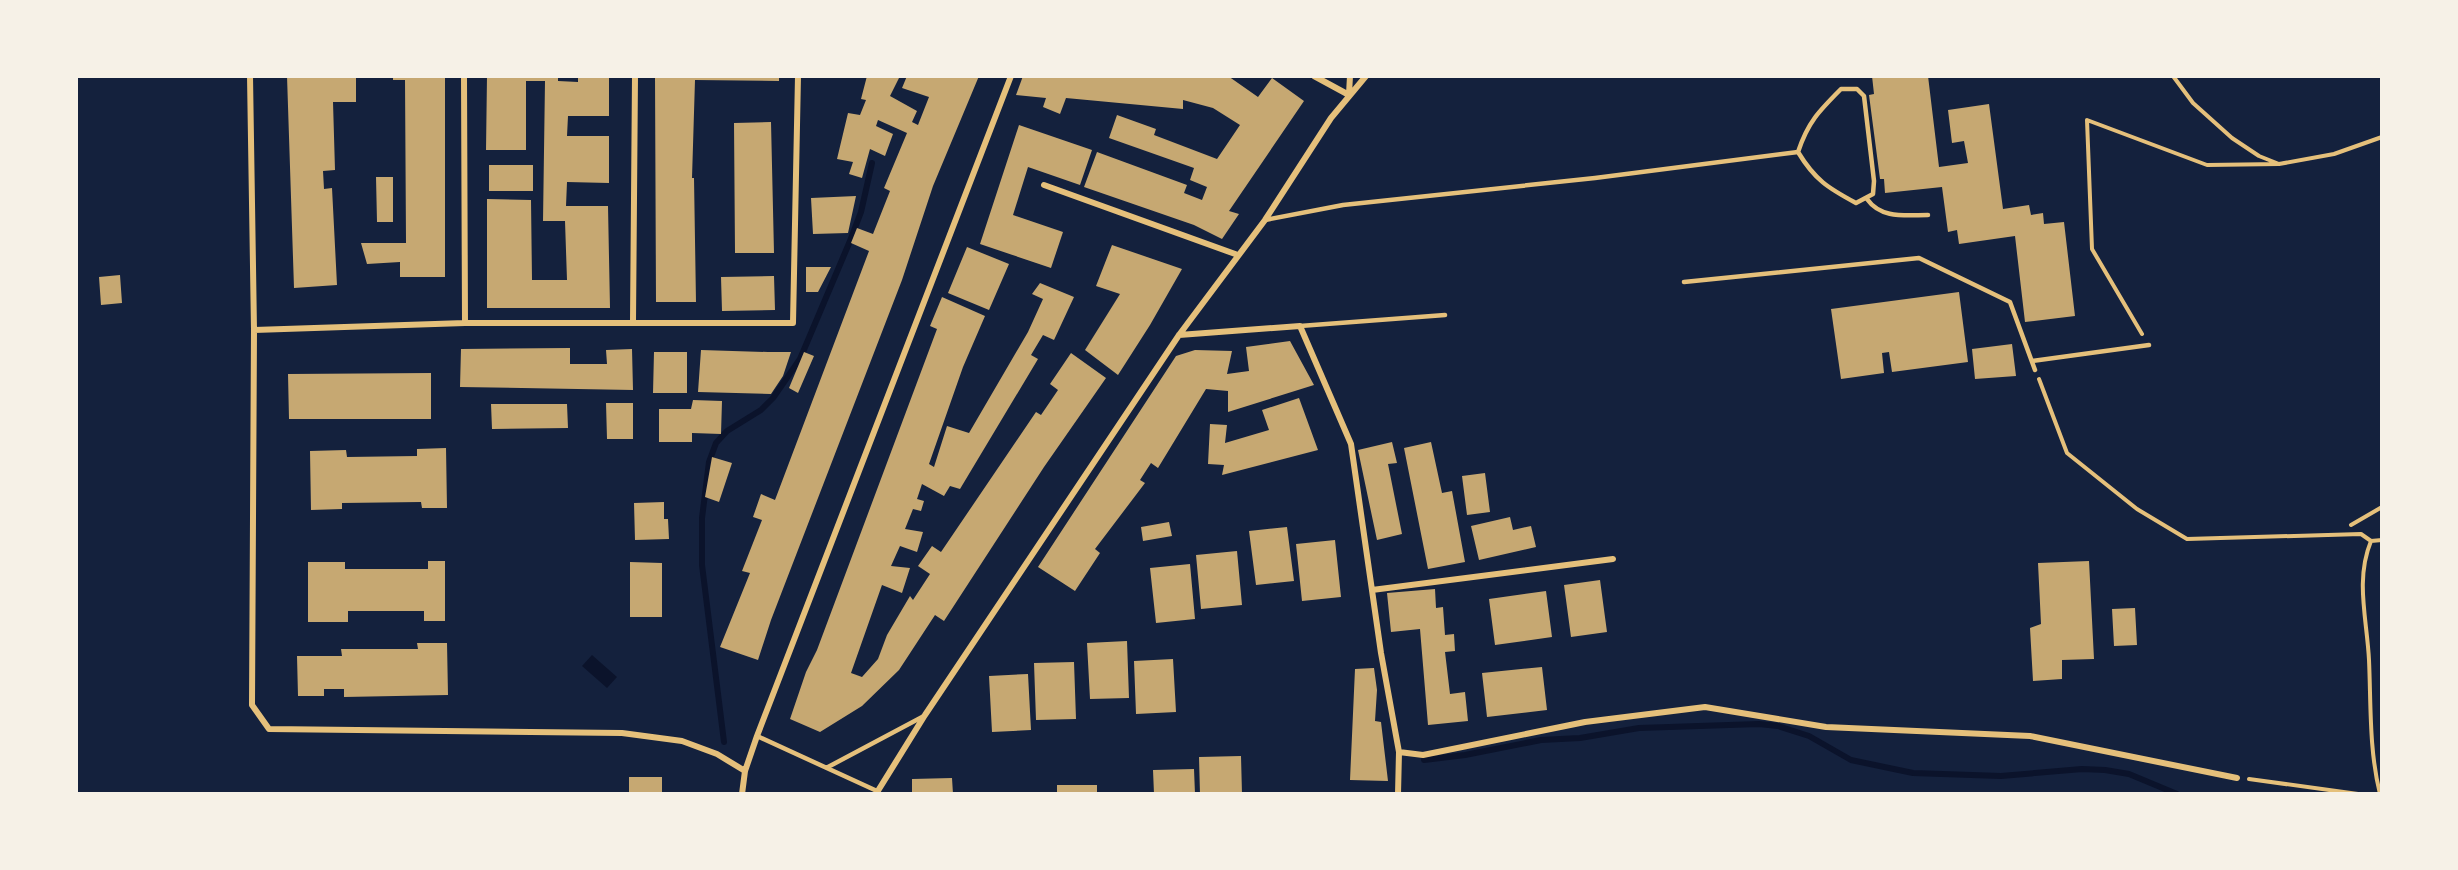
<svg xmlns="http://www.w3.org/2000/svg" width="2458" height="870" viewBox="0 0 2458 870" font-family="'Alegreya Sans',sans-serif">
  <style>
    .water { fill: #0b132b }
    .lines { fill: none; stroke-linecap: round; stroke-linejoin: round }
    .stream { stroke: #0b132b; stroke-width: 6 }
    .building { fill: #c6a872 }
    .path { stroke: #e5c07b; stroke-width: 4 }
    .service { stroke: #e5c07b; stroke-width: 4.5 }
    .minor { stroke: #e5c07b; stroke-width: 6 }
  </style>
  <rect width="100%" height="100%" fill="#14213d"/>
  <path class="water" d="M 592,655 L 617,677 L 607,688 L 582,666 Z"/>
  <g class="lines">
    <path class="stream" d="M 724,742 L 702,565 L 702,518 L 709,462 L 716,443 L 727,431 L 761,410 L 773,398 L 800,359 L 850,241 L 861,212 L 872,163
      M 1424,760 L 1465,755 L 1541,740 L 1580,738 L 1639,728 L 1759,724 L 1778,726 L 1809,736 L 1851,760 L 1913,773 L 2001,776 L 2082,769 L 2105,770 L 2129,774 L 2177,794"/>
  </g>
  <path class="building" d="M 287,76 L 356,76 L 356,102 L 333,102 L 335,170 L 323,171 L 324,189 L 332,188 L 337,285 L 294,288 Z
    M 393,76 L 445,76 L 445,277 L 400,277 L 400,262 L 367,264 L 361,243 L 406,243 L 405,80 L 393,80 Z
    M 487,76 L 558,76 L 558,81 L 578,82 L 578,76 L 609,76 L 609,116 L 568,116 L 567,136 L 609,136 L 609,183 L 567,182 L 566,206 L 608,206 L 610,308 L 487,308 L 487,199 L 531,200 L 532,280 L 567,280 L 565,221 L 543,221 L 545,81 L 526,81 L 526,150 L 486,150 Z
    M 655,76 L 779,76 L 779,81 L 695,80 L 692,178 L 694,178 L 696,302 L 656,302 Z
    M 867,76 L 900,76 L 890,96 L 917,111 L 912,122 L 918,125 L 929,97 L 902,88 L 907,76 L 979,76 L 933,186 L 902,280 L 771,620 L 758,660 L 720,647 L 750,573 L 742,571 L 762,520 L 753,517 L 761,494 L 775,500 L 869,251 L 851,243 L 857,228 L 873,234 L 890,191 L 884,188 L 907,133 L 878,120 L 876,126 L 893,134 L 885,156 L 870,149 L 862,178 L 849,174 L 853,162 L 837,159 L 848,113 L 860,115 L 866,100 L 861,99 Z
    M 1023,76 L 1228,76 L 1258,97 L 1272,78 L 1304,101 L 1229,211 L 1239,214 L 1222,239 L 1194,225 L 1084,187 L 1097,152 L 1187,185 L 1184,193 L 1202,200 L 1207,187 L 1190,180 L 1194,168 L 1109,138 L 1117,115 L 1156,129 L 1154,135 L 1217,159 L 1240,125 L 1213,108 L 1183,100 L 1183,109 L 1066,98 L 1060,114 L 1043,107 L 1046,98 L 1016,95 Z
    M 1872,76 L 1928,76 L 1939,167 L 1968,163 L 1964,141 L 1952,143 L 1948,110 L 1989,104 L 2003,209 L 2029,205 L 2031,215 L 2043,213 L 2044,224 L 2064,222 L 2075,316 L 2025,322 L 2015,236 L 1959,244 L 1957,230 L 1948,232 L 1942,187 L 1885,193 L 1884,179 L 1880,179 L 1869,95 L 1874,94 Z
    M 771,122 L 774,253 L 735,253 L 734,123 Z
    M 1019,125 L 1092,150 L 1080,185 L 1028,167 L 1013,215 L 1063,232 L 1051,268 L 980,244 Z
    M 489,165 L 533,165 L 533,191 L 489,191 Z
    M 376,177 L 393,177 L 393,222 L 377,222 Z
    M 856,196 L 848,233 L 813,234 L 811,198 Z
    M 1112,245 L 1182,269 L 1150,325 L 1118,375 L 1085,350 L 1120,294 L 1096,286 Z
    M 967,247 L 1009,264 L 989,310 L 948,293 Z
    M 806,267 L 831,267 L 818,292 L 806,292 Z
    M 120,275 L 122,303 L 101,305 L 99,277 Z
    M 774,276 L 775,310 L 722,311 L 721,277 Z
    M 1040,283 L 1074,297 L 1054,340 L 1043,335 L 1031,355 L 1038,359 L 960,489 L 950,486 L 944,496 L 922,484 L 917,499 L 924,501 L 921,511 L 913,509 L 905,529 L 923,532 L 917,552 L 900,546 L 891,566 L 910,568 L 902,593 L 882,585 L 851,673 L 862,677 L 878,659 L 887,635 L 910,596 L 913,600 L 930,574 L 918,566 L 932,546 L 941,552 L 1036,412 L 1041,415 L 1058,390 L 1050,384 L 1071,353 L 1106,378 L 1044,467 L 944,621 L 935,615 L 899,670 L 862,706 L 820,732 L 790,719 L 806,672 L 817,650 L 937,329 L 930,326 L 942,297 L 985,316 L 963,367 L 929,464 L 934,467 L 947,426 L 969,433 L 1028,332 L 1043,299 L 1032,294 Z
    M 1959,292 L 1968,362 L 1892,372 L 1889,352 L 1882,353 L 1884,373 L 1841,379 L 1831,309 Z
    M 1290,341 L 1314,385 L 1228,412 L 1228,391 L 1206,389 L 1158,468 L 1151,463 L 1140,480 L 1145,483 L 1095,549 L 1100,553 L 1075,591 L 1038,567 L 1176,356 L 1195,350 L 1232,351 L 1227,374 L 1249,371 L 1246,347 Z
    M 2012,344 L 2016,376 L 1975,379 L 1972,349 Z
    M 570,348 L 570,364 L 607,364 L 606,350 L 632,349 L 633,390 L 460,387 L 461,349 Z
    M 701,350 L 768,352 L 791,352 L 783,376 L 771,394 L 698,392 Z
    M 654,352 L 687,352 L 687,393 L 653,393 Z
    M 804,352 L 814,356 L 798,393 L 789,388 Z
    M 431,373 L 431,419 L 289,419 L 288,374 Z
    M 1299,398 L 1318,450 L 1222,475 L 1224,465 L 1208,464 L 1210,424 L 1227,425 L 1225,443 L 1269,430 L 1262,410 Z
    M 693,400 L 722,401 L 721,434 L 692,433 L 692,442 L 659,442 L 659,409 L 691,409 Z
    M 606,403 L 633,403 L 633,439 L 607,439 Z
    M 491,404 L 567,404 L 568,428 L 492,429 Z
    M 1392,442 L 1397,463 L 1388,464 L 1402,534 L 1377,540 L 1358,450 Z
    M 1431,442 L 1442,493 L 1452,491 L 1465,562 L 1428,569 L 1404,448 Z
    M 446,448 L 447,508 L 422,508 L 421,502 L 342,503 L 342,509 L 311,510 L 310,451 L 346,450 L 347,457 L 417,456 L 417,449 Z
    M 712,457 L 732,463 L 719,502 L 705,497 Z
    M 1485,473 L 1490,512 L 1467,515 L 1462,476 Z
    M 664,502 L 664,519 L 668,519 L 669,539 L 635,540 L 634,503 Z
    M 1510,517 L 1513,530 L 1531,526 L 1536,547 L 1479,560 L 1471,526 Z
    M 1169,522 L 1172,536 L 1143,541 L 1141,527 Z
    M 1287,527 L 1294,581 L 1256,585 L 1249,531 Z
    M 1335,540 L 1341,597 L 1302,601 L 1296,544 Z
    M 1237,551 L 1242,605 L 1201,609 L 1196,555 Z
    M 428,561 L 445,561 L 445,621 L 424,621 L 424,611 L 348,611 L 348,622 L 308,622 L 308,562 L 345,562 L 345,569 L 428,569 Z
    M 2089,561 L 2094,659 L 2062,660 L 2062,679 L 2033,681 L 2030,628 L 2041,624 L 2038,563 Z
    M 630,562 L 662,563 L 662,617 L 630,617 Z
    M 1190,564 L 1195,619 L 1156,623 L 1150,568 Z
    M 1600,580 L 1607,632 L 1571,637 L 1564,585 Z
    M 1435,589 L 1436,608 L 1443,607 L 1445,635 L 1454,634 L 1455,651 L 1445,652 L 1450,694 L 1465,692 L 1468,721 L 1428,725 L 1420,629 L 1391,632 L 1387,593 Z
    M 1546,591 L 1552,637 L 1495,645 L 1489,599 Z
    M 2135,608 L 2137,645 L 2114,646 L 2112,609 Z
    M 1127,641 L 1129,698 L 1090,699 L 1087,643 Z
    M 417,643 L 447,643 L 448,695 L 344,697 L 344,689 L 324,689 L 324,696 L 298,696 L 297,656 L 342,656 L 341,649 L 418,649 Z
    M 1173,659 L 1176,712 L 1136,714 L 1134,661 Z
    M 1074,662 L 1076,719 L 1036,720 L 1034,663 Z
    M 1542,667 L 1547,710 L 1487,717 L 1482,673 Z
    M 1374,668 L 1377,690 L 1375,721 L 1381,722 L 1388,781 L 1350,780 L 1355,669 Z
    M 1028,674 L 1031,730 L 992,732 L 989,676 Z
    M 1241,756 L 1242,794 L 1200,794 L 1199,757 Z
    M 1194,769 L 1195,794 L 1154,794 L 1153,770 Z
    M 629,777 L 662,777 L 662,794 L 629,794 Z
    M 952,778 L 953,794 L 912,794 L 912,779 Z
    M 1057,785 L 1097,785 L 1097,794 L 1057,794 Z"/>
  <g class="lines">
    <path class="path" d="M 2173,76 L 2193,103 L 2232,138 L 2259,156 L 2279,164 L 2334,154 L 2382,137
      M 2142,334 L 2092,249 L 2087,120 L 2207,165 L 2279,164
      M 2039,379 L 2067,453 L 2137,509 L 2187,539 L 2361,534 L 2371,541 L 2382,540
      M 2351,525 L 2382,507
      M 2371,541 C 2355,580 2367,619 2369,660 C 2371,704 2369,750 2380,794
      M 2249,779 L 2358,794"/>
    <path class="service" d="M 1841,89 L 1857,89 L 1864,96 L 1874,181 L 1873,194 L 1856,203 C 1828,188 1815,180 1798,152 C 1808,122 1819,111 1841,89 Z
      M 1867,199 C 1881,219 1905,215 1928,215
      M 1265,220 L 1343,205 L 1595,178 L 1798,152
      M 1684,282 L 1919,258 L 2010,302 L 2035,370
      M 1300,326 L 1445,315
      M 2032,361 L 2149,345
      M 757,736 L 877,791
      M 828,767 L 924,716"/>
    <path class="minor" d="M 250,76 L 254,330 L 252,705 L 269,729 L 622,733 L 682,741 L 717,754 L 745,771
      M 464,76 L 465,323
      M 1314,76 L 1349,95
      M 1349,94 L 1350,76
      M 1044,185 L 1238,255
      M 633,322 L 635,76
      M 254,330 L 465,323 L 793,323 L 798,76
      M 1179,335 L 1300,326 L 1351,444 L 1381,653 L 1399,752 L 1398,794
      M 1372,590 L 1613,559
      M 1399,752 L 1423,755 L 1585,722 L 1705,707 L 1826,727 L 2030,736 L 2237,778
      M 742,794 L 745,771 L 757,736 L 1011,76
      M 876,794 L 925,715 L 1179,335 L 1265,220 L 1331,118 L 1366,76"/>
  </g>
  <rect width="2458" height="870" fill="none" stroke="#f6f1e7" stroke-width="156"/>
</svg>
